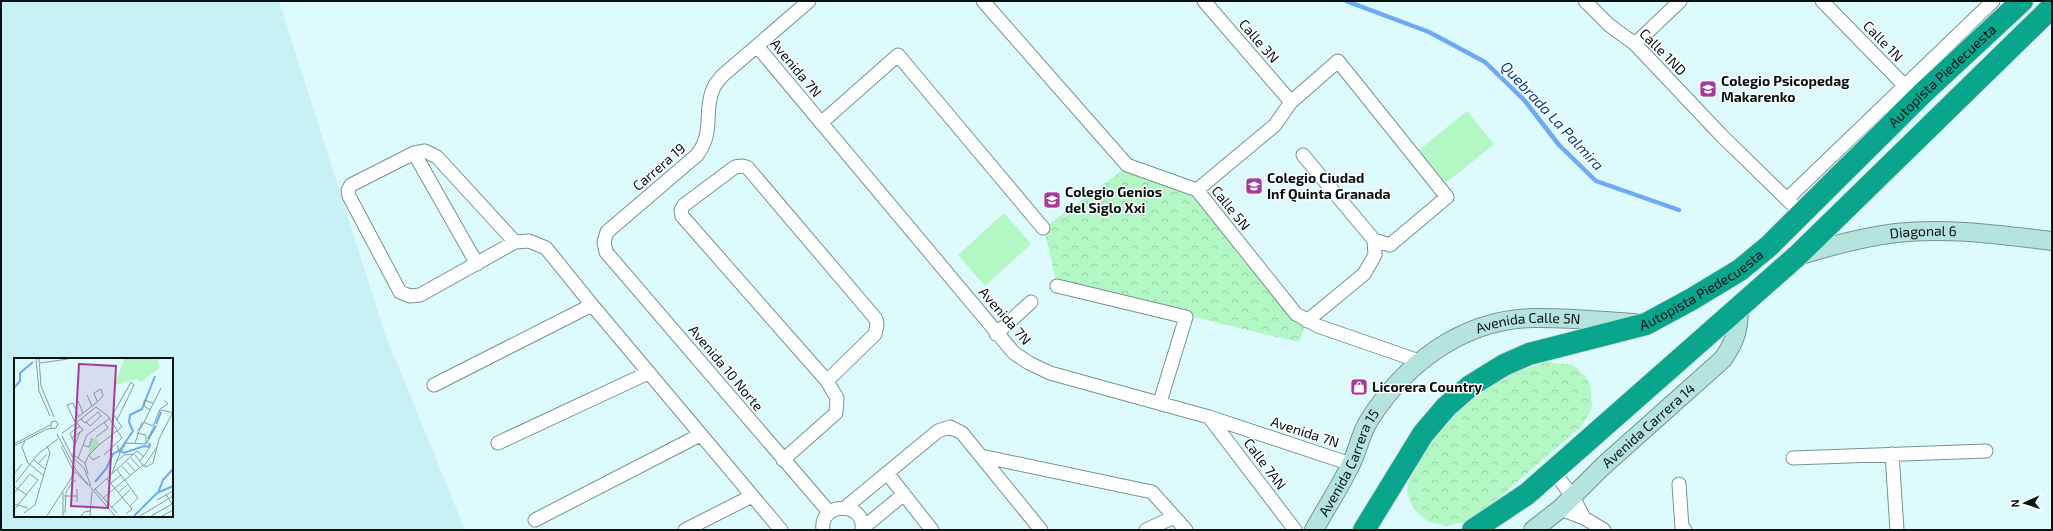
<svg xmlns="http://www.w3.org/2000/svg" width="2053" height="531" viewBox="0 0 2053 531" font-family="'Exo 2',sans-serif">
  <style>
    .built { fill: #c9f0f4; fill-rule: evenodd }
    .park { fill: url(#park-crowns) }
    .pitch { fill: #b3f7c4 }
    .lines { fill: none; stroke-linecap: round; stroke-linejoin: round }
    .stream { stroke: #70a9f3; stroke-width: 4.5 }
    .street-casing { stroke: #779295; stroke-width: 15 }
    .secondary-casing { stroke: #779295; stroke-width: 20 }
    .highway-casing { stroke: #dcdede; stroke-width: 24 }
    .street { stroke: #fff; stroke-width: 13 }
    .secondary { stroke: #b5e4dd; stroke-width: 18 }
    .highway { stroke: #09a58d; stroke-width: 22 }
    .labels { text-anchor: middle; stroke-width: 3; stroke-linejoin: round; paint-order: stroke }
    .street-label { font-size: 14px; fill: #081213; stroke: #fff }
    .poi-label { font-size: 14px; font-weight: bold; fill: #081213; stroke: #fff; text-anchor: start }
    .water-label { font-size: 15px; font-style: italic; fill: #044182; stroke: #fff }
    .inset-river { fill: none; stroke: #70a9f3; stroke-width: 2 }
    .inset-road { fill: none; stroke: #889d9f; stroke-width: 1 }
    .view { fill: #a73a9a; fill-opacity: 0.15; stroke: #a73a9a; stroke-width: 2 }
    .inset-edge { fill: none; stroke: #081213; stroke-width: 2 }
  </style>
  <defs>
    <pattern id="park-crowns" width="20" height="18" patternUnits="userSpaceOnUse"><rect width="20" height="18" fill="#b3f7c4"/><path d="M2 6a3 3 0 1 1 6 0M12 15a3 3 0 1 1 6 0" fill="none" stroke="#98d3a8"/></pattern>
  </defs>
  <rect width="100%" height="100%" fill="#ddfafd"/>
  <path class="built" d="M 1,1 L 279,1 L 385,334 L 465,530 L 1,530 ZM 15,359 L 172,359 L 172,516 L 15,516 Z"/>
  <path class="park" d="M 1128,166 L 1196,191 L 1306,322 L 1299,342 L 1057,285 L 1044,228 Z
    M 1547,362 L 1573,365 L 1586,377 L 1591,388 L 1592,408 L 1582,426 L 1488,507 L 1464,522 L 1447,526 L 1429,522 L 1417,513 L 1411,504 L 1407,488 L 1413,467 L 1450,419 L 1479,394 L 1508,374 Z"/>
  <path class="pitch" d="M 1467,111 L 1494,144 L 1446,183 L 1419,150 Z
    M 1004,213 L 1031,244 L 985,286 L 958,255 Z"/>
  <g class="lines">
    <path class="stream" d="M 1346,1 L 1429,32 L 1485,62 L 1525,101 L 1559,145 L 1596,181 L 1679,210"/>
    <g class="street-casing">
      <path id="street" d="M 809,1 L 722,76 C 719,80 715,84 713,89 C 703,113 715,131 697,155 L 607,232 L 604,242 L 606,252 L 829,512
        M 983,1 L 1127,165 L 1197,190 L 1296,314 L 1318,326 L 1419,361
        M 1204,1 L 1291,102
        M 1585,1 L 1609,25 L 1635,44 L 1721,135 L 1802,214
        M 1822,1 L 1905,86
        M 1635,44 L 1680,1
        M 757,46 L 1014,353 L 1029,363 L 1050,373 L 1209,417 L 1351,464
        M 821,123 L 898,55 L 1043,228
        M 414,153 L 477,264
        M 1303,155 L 1374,240 L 1375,255 L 1364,274 L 1307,321
        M 1197,190 L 1275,125 L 1291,102 L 1338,61 L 1447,197 L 1390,245 L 1374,240
        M 1787,199 L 1993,1
        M 515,242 L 420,295 L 410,296 L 400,292 L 349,196 L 348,190 L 351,185 L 414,153 L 425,151 L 437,157 L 515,242 L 529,241 L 546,248 L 592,305 L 781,530
        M 1057,286 L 1186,317 L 1160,402
        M 996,334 L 1031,302
        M 434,385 L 592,305
        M 1209,417 L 1295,530
        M 498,443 L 648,373
        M 1892,454 L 1897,530
        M 981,456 L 1152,492 L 1186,530
        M 1793,458 L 1986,451
        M 783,460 L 836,413 L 837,398 L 827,381 L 682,216 L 681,210 L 684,205 L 735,167 L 742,166 L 747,167 L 876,319 L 877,325 L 875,334 L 827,381
        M 1553,471 L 1573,497 L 1584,518
        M 887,473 L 932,530
        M 1679,484 L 1682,528 L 1685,530
        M 846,507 L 938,431 L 950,427 L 962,433 L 1041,530
        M 1560,509 L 1584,518 L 1604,530
        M 535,520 L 700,435
        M 863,528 L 904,494
        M 685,530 L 752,496
        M 823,530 C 819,501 866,501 862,530
        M 1146,530 L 1174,517"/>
    </g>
    <g class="secondary-casing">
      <g id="secondary">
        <path id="s1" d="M 1798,256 C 1830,246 1862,237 1896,233 C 1948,227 2001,235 2052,241"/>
        <path id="s2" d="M 1314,530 C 1326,508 1340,487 1351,464 C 1358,451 1360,435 1368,422 C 1404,364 1462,320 1532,318 C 1566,317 1601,321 1635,323"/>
        <path id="s3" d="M 1533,530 L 1560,509 L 1602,467 L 1723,359 C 1736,340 1739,329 1739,306"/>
      </g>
    </g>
    <g class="highway-casing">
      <g id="highway">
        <path id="s4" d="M 1364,530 L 1423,434 L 1446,407 L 1470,386 L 1504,365 L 1529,354 L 1646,324 L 1692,299 L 1740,270 L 1769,246 L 1923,93 L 2022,1"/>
        <path d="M 1473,530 L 1527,494 L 1797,256 L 2052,7"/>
      </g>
    </g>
    <use href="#street" class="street"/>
    <use href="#secondary" class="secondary"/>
    <use href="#highway" class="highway"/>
  </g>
  <defs>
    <g id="school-square" transform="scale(0.9)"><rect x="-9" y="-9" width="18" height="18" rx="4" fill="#a73a9a" stroke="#fff"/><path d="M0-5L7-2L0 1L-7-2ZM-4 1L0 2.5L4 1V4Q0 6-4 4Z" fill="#fff"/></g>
    <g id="shop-square" transform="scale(0.9)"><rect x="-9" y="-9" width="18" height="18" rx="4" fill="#a73a9a" stroke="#fff"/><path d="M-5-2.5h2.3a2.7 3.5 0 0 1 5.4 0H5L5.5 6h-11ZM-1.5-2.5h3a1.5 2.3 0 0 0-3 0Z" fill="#fff"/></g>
  </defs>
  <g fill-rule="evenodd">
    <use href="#school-square" x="1708" y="89"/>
    <use href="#school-square" x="1254" y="186"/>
    <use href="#school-square" x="1052" y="200"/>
    <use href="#shop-square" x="1359" y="387"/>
  </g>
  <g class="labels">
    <g class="street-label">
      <text transform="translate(1259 41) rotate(49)" y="5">Calle 3N</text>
      <text transform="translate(1883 41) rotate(46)" y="5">Calle 1N</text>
      <text transform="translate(1663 52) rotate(45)" y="5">Calle 1ND</text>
      <text transform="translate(796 68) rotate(50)" y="5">Avenida 7N</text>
      <text dy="5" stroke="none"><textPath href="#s4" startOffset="757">Autopista Piedecuesta</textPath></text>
      <text transform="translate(659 167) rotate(-41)" y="5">Carrera 19</text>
      <text transform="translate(1231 208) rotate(51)" y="5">Calle 5N</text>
      <text dy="5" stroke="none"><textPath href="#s1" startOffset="128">Diagonal 6</textPath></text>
      <text dy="5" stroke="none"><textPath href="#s4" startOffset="433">Autopista Piedecuesta</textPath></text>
      <text transform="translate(1005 316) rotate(49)" y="5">Avenida 7N</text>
      <text dy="5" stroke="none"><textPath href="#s2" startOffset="319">Avenida Calle 5N</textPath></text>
      <text transform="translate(726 368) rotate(50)" y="5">Avenida 10 Norte</text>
      <text dy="5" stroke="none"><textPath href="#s3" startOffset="156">Avenida Carrera 14</textPath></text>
      <text transform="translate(1305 432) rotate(18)" y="5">Avenida 7N</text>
      <text dy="5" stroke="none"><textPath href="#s2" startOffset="76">Avenida Carrera 15</textPath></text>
      <text transform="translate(1265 464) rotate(53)" y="5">Calle 7AN</text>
    </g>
    <g class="poi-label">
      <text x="1721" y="86">Colegio Psicopedag<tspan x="1721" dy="16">Makarenko</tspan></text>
      <text x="1267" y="183">Colegio Ciudad<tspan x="1267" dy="16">Inf Quinta Granada</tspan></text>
      <text x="1065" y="197">Colegio Genios<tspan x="1065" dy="16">del Siglo Xxi</tspan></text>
      <text x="1372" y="392">Licorera Country</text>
    </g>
    <g class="water-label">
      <text transform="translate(1552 116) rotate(47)" y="5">Quebrada La Palmira</text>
    </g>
  </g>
  <g transform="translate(14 358)">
    <rect width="159" height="159" fill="#ddfafd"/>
    <path d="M 110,1 L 145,1 L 144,11 L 127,24 L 122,21 L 101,27 ZM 78,80 L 82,80 L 86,86 L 74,97 Z" fill="#b3f7c4"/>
    <path class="inset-river" d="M 0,30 L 6,23 L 6,15 L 19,4M 142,66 L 147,54M 134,81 L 141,68M 107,93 L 110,95 L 130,88 L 134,89 L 136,87 L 135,85M 81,124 L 92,111 L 99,96 L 106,92 L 119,73 L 115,64 L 116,57 L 128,51 L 141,18M 144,135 L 149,122 L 159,111M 120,158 L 143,135 L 159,128"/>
    <path class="inset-road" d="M 22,1 L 25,33 L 36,58M 25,1 L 27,28 L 40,59M 26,5 L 54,1M 73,37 L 78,48M 64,43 L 69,55M 137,52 L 131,49 L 130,42 L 139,45M 145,54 L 148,52 L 159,55M 67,61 L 71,65 L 84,54 L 87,58 L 76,68 L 72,64M 60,62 L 82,45 L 89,38 L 87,31 L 80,35 L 83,43M 61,64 L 53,47 L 59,45 L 64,58M 63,64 L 82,49 L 94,58 L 108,80 L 90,97M 129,64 L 139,68 L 146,51 L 154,46 L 150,42M 123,72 L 127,70 L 147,30M 48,75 L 61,66M 123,75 L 132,77 L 132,86M 43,76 L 62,112 L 101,158M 48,78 L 59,100 L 70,110 L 77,128M 82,79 L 94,70 L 90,64M 58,80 L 69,72 L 63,65M 11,83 L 8,89 L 14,105 L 29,117M 121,85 L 128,64M 0,86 L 36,67M 132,86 L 143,67M 61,87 L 56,75 L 66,68M 69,87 L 75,89 L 78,80M 0,88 L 33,71 L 42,70 L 44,66 L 42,63 L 37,64 L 37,70M 47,88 L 58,110 L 74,127M 60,89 L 66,74M 106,95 L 112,85 L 132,86M 58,96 L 71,105 L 74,116M 75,97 L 79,102 L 86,98M 121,97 L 129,107M 64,100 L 73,77 L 96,60M 117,100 L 125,109M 20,102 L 31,111M 126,103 L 136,89M 102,104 L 110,97 L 120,96M 113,104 L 121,113M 71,105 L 75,97 L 86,86 L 108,69 L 99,56 L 117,24 L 120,27 L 103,62M 24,106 L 33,96M 129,107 L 132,109 L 139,105 L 145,81 L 159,54M 108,108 L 116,117M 130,108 L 143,89M 103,112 L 124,140 L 116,148M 98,115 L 106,95 L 103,87M 0,116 L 8,106M 93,121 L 118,151 L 112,156M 2,124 L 24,96 L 44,81M 97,125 L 107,117M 1,129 L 13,137M 81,131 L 103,155M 80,132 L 123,93 L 130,99M 0,135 L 16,116 L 24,122 L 0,152M 104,135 L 113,127M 152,136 L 159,148M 50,138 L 63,138M 89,140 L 129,107M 143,142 L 159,133M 63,144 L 63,131M 0,146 L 14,150M 97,150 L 116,132M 49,154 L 51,154 L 52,134 L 59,123 L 62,123M 10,155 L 21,147 L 36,95 L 33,88M 33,158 L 61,114M 49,158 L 49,134M 67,158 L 70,154 L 77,153M 76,158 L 78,133M 126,158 L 159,138M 137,158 L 158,146M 148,158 L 159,152"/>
    <path class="view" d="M 65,6 L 102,8 L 94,150 L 57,148 Z"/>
    <rect width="159" height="159" class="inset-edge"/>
  </g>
  <rect width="2053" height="531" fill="none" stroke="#081213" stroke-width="4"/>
  <g transform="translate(2025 503) rotate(267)" stroke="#ffffff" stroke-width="3" paint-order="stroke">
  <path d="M0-3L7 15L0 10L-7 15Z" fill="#081213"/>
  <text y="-6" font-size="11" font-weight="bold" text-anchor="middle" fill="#081213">N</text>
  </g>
</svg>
